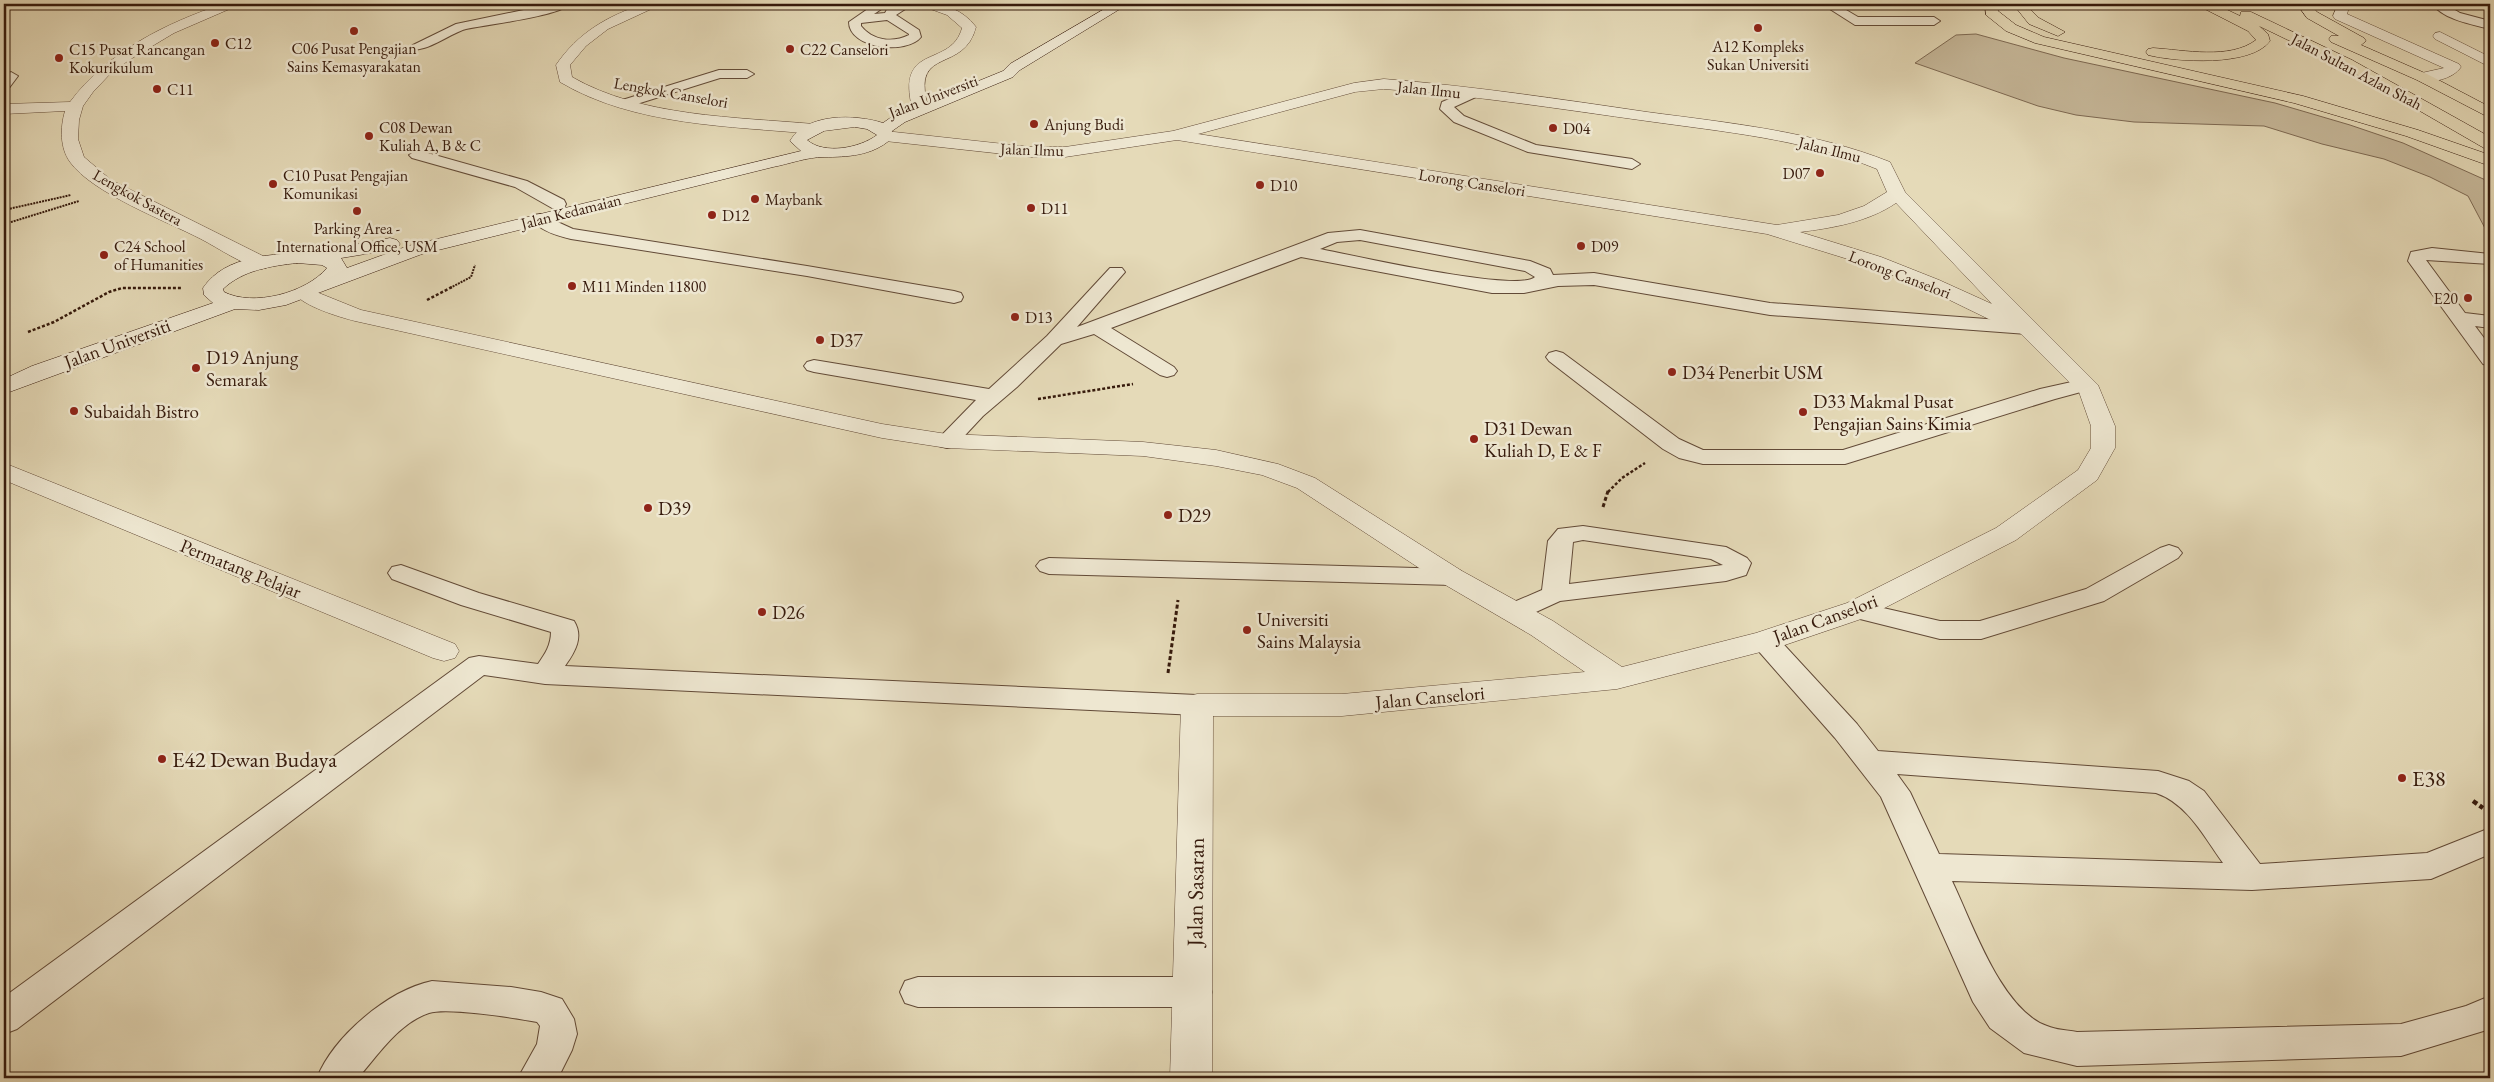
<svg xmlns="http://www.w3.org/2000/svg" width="2494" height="1082" viewBox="0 0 2494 1082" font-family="'EB Garamond',serif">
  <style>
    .green { fill: #c7b99b; stroke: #7e6a54 }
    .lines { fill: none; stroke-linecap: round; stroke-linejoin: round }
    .lane-casing { stroke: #624a37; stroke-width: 2 }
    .street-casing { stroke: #624a37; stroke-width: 1 }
    .secondary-casing { stroke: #361a0c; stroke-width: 1 }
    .highway-casing { stroke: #361a0c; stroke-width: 1 }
    .path-far3 { stroke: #361a0c; stroke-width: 2; stroke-dasharray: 2 1; stroke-linecap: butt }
    .path-far2 { stroke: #361a0c; stroke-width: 2.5; stroke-dasharray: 3 2; stroke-linecap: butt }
    .path-far1 { stroke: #361a0c; stroke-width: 3; stroke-dasharray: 4 2.5; stroke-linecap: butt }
    .path { stroke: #361a0c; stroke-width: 4.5; stroke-dasharray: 5 3; stroke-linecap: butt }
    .lane { fill: #eee7d1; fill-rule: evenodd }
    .street { fill: #eee7d1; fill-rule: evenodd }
    .secondary { fill: #eee7d1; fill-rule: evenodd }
    .highway { fill: #e5dab8; fill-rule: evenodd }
    .poi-dot { fill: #8f2418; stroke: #eee7d1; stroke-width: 2 }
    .labels { text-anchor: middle; stroke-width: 5; stroke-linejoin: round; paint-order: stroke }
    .far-poi-label { font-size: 16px; fill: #361a0c; stroke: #eee7d1; text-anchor: start }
    .far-street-label { font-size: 16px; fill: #361a0c; stroke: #eee7d1 }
    .poi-label { font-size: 19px; fill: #361a0c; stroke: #eee7d1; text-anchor: start }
    .street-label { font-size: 19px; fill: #361a0c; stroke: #eee7d1 }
    .near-poi-label { font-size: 22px; fill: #361a0c; stroke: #eee7d1; text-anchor: start }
    .near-street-label { font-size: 22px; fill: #361a0c; stroke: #eee7d1 }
  </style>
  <rect width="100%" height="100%" fill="#e5dab8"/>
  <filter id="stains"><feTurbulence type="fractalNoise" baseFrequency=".004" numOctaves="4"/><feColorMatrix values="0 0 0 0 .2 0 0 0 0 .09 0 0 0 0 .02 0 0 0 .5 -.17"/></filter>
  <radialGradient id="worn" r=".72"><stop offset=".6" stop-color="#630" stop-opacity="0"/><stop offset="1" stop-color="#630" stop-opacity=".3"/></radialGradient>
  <path class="green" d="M 1976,34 L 2064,58 L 2275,103 L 2350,125 L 2403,143 L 2490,182 L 2490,234 L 2487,232 L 2468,196 L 2430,177 L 2384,159 L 2322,144 L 2264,126 L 2134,122 L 2076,115 L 2038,106 L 1915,63 L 1956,35 Z"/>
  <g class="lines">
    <g class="lane-casing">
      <path id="lane" d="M 553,4 L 570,4 C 559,16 486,25 466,29 C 451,33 427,52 413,49 L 411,46 L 456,24 Z
        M 875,4 L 889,4 L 874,14 L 885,13 C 890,2 902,4 913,4 L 896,15 L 919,30 L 921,37 C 907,55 849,49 849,22 ZM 887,20 L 909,34 L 909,35 C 893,43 873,41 861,26 L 861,23 Z
        M 1822,4 L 1836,4 L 1858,17 L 1934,17 L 1940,21 L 1934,25 L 1855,25 Z
        M 2432,4 L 2445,4 L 2460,13 L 2490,21 L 2490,29 C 2471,24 2445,20 2432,4 Z
        M 719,70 L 747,70 L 754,74 L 747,78 L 720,78 L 624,108 L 617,104 L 619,101 Z
        M 11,72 L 18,76 L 9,88 L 4,89 L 4,76 Z
        M 1473,89 L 1480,93 L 1478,96 L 1454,107 L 1464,116 L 1536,145 L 1632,159 L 1640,164 L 1632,169 L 1528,152 L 1454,122 L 1440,109 L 1442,102 Z
        M 417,150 L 527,181 L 564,200 L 566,204 L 564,208 L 552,208 L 515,187 L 412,158 L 409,155 Z
        M 540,214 L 573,229 L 807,266 L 954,291 L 961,293 L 963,297 L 961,301 L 954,303 L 807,276 L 571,239 C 558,236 540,231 531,219 L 534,215 Z
        M 1360,230 L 1530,261 L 1550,269 L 1553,275 L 1594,273 L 1770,303 L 2027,322 L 2034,324 L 2037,328 L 2034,332 L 2027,334 L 1770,315 L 1594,285 L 1558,286 L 1524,293 L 1492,293 L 1301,257 L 1111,328 L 1174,367 L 1177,371 L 1174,375 L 1167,377 L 1160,375 L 1094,334 L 1061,344 L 1017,387 L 983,416 L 955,446 L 947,448 L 939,446 L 936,441 L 976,400 L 814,372 L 807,370 L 804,366 L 807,362 L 814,360 L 989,389 L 1047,336 L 1110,268 L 1122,268 L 1125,272 L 1077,327 L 1328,233 ZM 1360,240 L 1525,271 L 1535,277 C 1518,293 1351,255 1320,249 L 1337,242 Z
        M 2432,248 L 2490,254 L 2490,264 L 2426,260 L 2465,313 L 2490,316 L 2490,328 L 2475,326 L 2490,346 L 2490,366 L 2483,364 L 2408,261 L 2411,252 Z
        M 1556,351 L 1563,353 L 1679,439 L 1703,450 L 1843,450 L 2040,389 L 2085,379 L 2092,381 L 2096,385 L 2092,389 L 2055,399 L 1845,464 L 1703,464 L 1679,458 L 1663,449 L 1549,361 L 1546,357 L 1549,353 Z
        M 1583,526 L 1726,547 L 1747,558 L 1751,563 L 1746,575 L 1726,581 L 1560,601 L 1525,617 L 1516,619 L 1507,617 L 1503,611 L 1507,605 L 1542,590 L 1548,541 L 1558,529 ZM 1583,540 L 1711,559 L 1723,565 L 1569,584 L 1573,542 Z
        M 2169,545 L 2178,548 L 2182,553 L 2178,558 L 2104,601 L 1981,639 L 1940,639 L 1848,616 L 1844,610 L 1848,604 L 1857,602 L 1940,621 L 1980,621 L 2086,589 L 2160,548 Z
        M 1049,558 L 1452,569 L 1461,571 L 1465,577 L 1461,583 L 1452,585 L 1049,574 L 1040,571 L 1036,566 L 1040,561 Z
        M 401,565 L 479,593 L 574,621 C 584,637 575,652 565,666 L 1197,695 L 1207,698 L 1212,705 L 1207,712 L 1197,715 L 545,684 L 484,675 L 17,1029 L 4,1034 L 4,997 L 469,658 L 479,656 L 538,664 C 545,654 551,645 551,632 L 461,605 L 392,579 L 388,573 L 392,567 Z
        M 1765,632 L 1775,635 L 1857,724 L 1878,751 L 2158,771 L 2189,781 L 2204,791 L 2260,864 L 2427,853 L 2490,828 L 2490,854 L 2431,879 L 2252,890 L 1952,881 C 1972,922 2001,1010 2047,1026 C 2056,1030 2067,1030 2077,1032 L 2401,1024 L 2466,1006 L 2490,996 L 2490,1029 L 2401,1056 L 2077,1066 L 2024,1053 L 1990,1028 L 1973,1002 L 1881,797 L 1835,738 L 1755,647 L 1751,641 L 1755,635 ZM 1897,774 L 2156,793 C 2188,804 2204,837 2223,863 L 1939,854 L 1910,792 Z
        M 918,977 L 1194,977 L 1207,981 L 1212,992 L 1207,1003 L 1194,1007 L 918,1007 L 905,1003 L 900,992 L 905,981 Z
        M 432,981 L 511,987 L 541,992 L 562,999 L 574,1019 L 577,1034 L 572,1050 L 558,1078 L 518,1078 L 537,1044 L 540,1026 L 537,1022 C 516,1018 447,1007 429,1013 C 399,1023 378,1055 358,1078 L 317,1078 C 333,1037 388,990 432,981 Z"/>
    </g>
    <g class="street-casing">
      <path id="street" d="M 223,4 L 241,4 L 174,33 L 129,60 L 109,75 L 93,92 L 83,106 L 79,120 L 78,139 L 84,157 L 111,180 L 269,259 L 272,263 L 269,267 L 262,269 C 241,264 220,249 201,239 C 166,221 92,193 70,162 C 60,148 60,128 65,111 L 4,114 L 4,104 L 70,102 C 107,52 166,23 223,4 Z
        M 644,4 L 662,4 L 608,29 L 586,46 L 570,65 L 572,77 C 641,117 736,117 814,124 L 822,129 L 820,132 L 814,134 C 730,126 634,126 560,82 L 556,65 C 578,33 607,16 644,4 Z
        M 924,4 C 945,4 962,9 976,27 C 964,74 913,46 927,103 L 919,108 L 911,103 C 899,43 951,68 962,28 L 947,15 L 925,7 Z
        M 2338,4 L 2350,4 L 2347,14 L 2459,64 L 2461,67 C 2453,79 2431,84 2417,80 L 2415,77 L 2417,74 L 2444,68 L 2335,19 L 2333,16 Z
        M 2440,32 L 2490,57 L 2490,67 L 2435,39 L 2433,36 L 2435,33 Z
        M 1384,79 C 1472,86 1559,99 1647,112 C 1729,123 1812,131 1890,162 L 1905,192 L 2098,385 L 2115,426 L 2115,448 L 2097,480 L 2016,540 L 1867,617 L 1776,648 L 1617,689 L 1342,716 L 1213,716 L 1212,1078 L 1170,1078 L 1181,705 L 1186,697 L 1197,694 L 1342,694 L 1585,672 L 1531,635 L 1442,583 L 1297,488 L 1262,475 L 1216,466 L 1143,456 L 947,448 L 882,438 L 355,321 C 339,317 303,306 294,293 L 297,289 L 304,287 L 361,310 L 882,424 L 947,434 L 1143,442 L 1216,450 L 1278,464 L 1315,478 L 1462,571 L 1553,621 L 1622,667 L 1756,633 L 1847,603 L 1996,528 L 2078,470 L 2091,448 L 2091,426 L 2079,392 L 2015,328 L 2005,327 L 1925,288 L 1867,265 L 1767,234 L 1177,140 L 1065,157 L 1031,157 L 885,141 L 879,139 L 877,136 L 879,133 L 885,131 L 1031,147 L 1065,147 L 1173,131 L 1354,83 ZM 1384,89 C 1472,95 1560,109 1647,121 C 1725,132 1804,139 1877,169 L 1887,192 L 1864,206 L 1838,215 L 1777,225 L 1198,134 L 1355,92 ZM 1896,203 L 1992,304 L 1939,280 L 1881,257 L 1800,232 C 1833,228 1868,222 1896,203 Z
        M 4,463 L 455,644 L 459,651 L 455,658 L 444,661 L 433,658 L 4,480 Z"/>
    </g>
    <g class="secondary-casing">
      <path id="secondary" d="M 1113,4 L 1128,4 L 1020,70 L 1013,77 L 905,122 L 892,131 L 891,139 C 872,156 847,157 824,157 C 807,157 789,164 773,167 L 422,254 L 286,305 L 259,310 L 235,309 L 4,394 L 4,379 L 32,366 L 213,303 L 204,295 L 203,288 C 226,254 274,255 309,252 C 336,249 363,243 390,238 L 397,240 L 400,244 L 397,248 L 390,250 L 341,258 L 347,268 L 408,246 L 801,151 L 790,141 C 806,113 855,114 883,123 L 893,116 L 1003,71 L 1010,64 ZM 855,127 L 867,129 L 877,135 C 860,148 824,155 807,140 L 824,131 ZM 297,263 L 322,265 L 327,268 C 306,293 253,307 224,292 L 223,289 C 243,270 271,266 297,263 Z"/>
    </g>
    <g class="highway-casing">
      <path id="highway" d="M 1985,4 L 1997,4 L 1998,11 L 2016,25 L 2044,37 L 2303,96 L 2418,130 L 2490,155 L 2490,166 L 2406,136 L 2294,103 L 2035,43 L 2006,31 L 1986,15 Z
        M 2020,4 L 2032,4 L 2030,9 L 2039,18 L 2065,32 L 2058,36 L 2029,24 L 2017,9 Z
        M 2200,4 L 2215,4 L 2240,16 L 2241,12 L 2251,12 L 2352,60 L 2490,137 L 2490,149 L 2484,148 L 2342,66 L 2259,26 L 2268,34 L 2270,41 C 2251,67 2176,62 2148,55 L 2146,52 L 2148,49 L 2153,48 C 2184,50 2230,60 2256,40 L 2248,31 L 2201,7 Z
        M 2297,4 L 2310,4 L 2317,12 L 2364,38 L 2366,41 L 2361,45 L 2427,74 L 2490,107 L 2490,118 L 2417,80 L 2331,42 L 2329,39 L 2331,36 L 2339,36 L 2307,18 Z"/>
    </g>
    <path class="path-far3" d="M 4,210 L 71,195
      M 8,223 L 79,201
      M 450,288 L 471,277 L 475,265"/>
    <path class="path-far2" d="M 427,300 L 452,287
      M 28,332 L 54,322 L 109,292 L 122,288 L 182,288
      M 1038,399 L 1133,384
      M 1608,492 L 1622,478 L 1645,463"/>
    <path class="path-far1" d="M 1603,507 L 1608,491
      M 1168,673 L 1178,600"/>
    <path class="path" d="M 2473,801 L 2483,808"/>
    <use href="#lane" class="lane"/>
    <use href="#street" class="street"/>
    <use href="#secondary" class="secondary"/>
    <use href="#highway" class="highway"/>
  </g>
  <g class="poi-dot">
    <circle cx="1758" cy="28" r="5"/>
    <circle cx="354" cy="31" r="5"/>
    <circle cx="215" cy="43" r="5"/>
    <circle cx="790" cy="49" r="5"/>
    <circle cx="59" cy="58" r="5"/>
    <circle cx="157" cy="89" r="5"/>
    <circle cx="1034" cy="124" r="5"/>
    <circle cx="1553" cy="128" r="5"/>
    <circle cx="369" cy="136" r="5"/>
    <circle cx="1820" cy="173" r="5"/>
    <circle cx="273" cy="184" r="5"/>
    <circle cx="1260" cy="185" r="5"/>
    <circle cx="755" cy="199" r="5"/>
    <circle cx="1031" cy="208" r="5"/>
    <circle cx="357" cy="211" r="5"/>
    <circle cx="712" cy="215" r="5"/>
    <circle cx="1581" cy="246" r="5"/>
    <circle cx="104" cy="255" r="5"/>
    <circle cx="572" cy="286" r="5"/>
    <circle cx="2468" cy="298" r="5"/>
    <circle cx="1015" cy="317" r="5"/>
    <circle cx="820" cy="340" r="5"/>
    <circle cx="196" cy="368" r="5"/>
    <circle cx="1672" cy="372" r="5"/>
    <circle cx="74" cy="411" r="5"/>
    <circle cx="1803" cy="412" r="5"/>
    <circle cx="1474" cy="439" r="5"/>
    <circle cx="648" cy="508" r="5"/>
    <circle cx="1168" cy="515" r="5"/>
    <circle cx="762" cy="612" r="5"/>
    <circle cx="1247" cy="630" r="5"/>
    <circle cx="162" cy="759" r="5"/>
    <circle cx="2402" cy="778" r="5"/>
  </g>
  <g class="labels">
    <g class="far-poi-label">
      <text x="225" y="49">C12</text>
      <text x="1758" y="52" text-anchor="middle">A12 Kompleks<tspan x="1758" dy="18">Sukan Universiti</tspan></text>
      <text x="354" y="54" text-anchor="middle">C06 Pusat Pengajian<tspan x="354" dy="18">Sains Kemasyarakatan</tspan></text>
      <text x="69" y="55">C15 Pusat Rancangan<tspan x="69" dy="18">Kokurikulum</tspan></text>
      <text x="800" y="55">C22 Canselori</text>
      <text x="167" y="95">C11</text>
      <text x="1044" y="130">Anjung Budi</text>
      <text x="379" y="133">C08 Dewan<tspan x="379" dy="18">Kuliah A, B &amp; C</tspan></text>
      <text x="1563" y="134">D04</text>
      <text x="1810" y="179" text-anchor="end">D07</text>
      <text x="283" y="181">C10 Pusat Pengajian<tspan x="283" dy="18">Komunikasi</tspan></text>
      <text x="1270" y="191">D10</text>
      <text x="765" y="205">Maybank</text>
      <text x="1041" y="214">D11</text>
      <text x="722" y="221">D12</text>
      <text x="357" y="234" text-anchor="middle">Parking Area -<tspan x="357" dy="18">International Office, USM</tspan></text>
      <text x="114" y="252">C24 School<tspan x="114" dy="18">of Humanities</tspan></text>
      <text x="1591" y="252">D09</text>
      <text x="582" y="292">M11 Minden 11800</text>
      <text x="2458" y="304" text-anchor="end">E20</text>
      <text x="1025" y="323">D13</text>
    </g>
    <g class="far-street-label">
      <text transform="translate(2357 71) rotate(28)" y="6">Jalan Sultan Azlan Shah</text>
      <text transform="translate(1429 89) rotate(6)" y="6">Jalan Ilmu</text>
      <text transform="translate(671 92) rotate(10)" y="6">Lengkok Canselori</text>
      <text transform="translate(933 96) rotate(-21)" y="6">Jalan Universiti</text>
      <text transform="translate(1032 149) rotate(2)" y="6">Jalan Ilmu</text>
      <text transform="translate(1830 149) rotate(14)" y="6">Jalan Ilmu</text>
      <text transform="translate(1472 182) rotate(9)" y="6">Lorong Canselori</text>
      <text transform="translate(138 197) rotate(29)" y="6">Lengkok Sastera</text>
      <text transform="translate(571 211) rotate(-14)" y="6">Jalan Kedamaian</text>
      <text transform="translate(1900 274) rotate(21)" y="6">Lorong Canselori</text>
    </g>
    <g class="poi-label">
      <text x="830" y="347">D37</text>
      <text x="206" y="364">D19 Anjung<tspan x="206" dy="22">Semarak</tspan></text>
      <text x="1682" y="379">D34 Penerbit USM</text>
      <text x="1813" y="408">D33 Makmal Pusat<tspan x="1813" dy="22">Pengajian Sains Kimia</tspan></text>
      <text x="84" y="418">Subaidah Bistro</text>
      <text x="1484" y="435">D31 Dewan<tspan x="1484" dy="22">Kuliah D, E &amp; F</tspan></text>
      <text x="658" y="515">D39</text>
      <text x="1178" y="522">D29</text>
      <text x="772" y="619">D26</text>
      <text x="1257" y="626">Universiti<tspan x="1257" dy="22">Sains Malaysia</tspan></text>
    </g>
    <g class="street-label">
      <text transform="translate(117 343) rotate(-20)" y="7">Jalan Universiti</text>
      <text transform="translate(241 568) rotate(22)" y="7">Permatang Pelajar</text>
      <text transform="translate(1825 618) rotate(-20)" y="7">Jalan Canselori</text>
      <text transform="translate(1430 697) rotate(-5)" y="7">Jalan Canselori</text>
    </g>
    <g class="near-poi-label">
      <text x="172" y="767">E42 Dewan Budaya</text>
      <text x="2412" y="786">E38</text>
    </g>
    <g class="near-street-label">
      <text transform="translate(1195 892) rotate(-89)" y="8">Jalan Sasaran</text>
    </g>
  </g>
  <rect width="2494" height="1082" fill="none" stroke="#e5dab8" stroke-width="20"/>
  <rect x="5" y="5" width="2484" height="1072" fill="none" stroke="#361a0c" stroke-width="2.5"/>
  <rect x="10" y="10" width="2474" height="1062" fill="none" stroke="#361a0c"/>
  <rect width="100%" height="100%" filter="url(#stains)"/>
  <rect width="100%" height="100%" fill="url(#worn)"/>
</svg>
